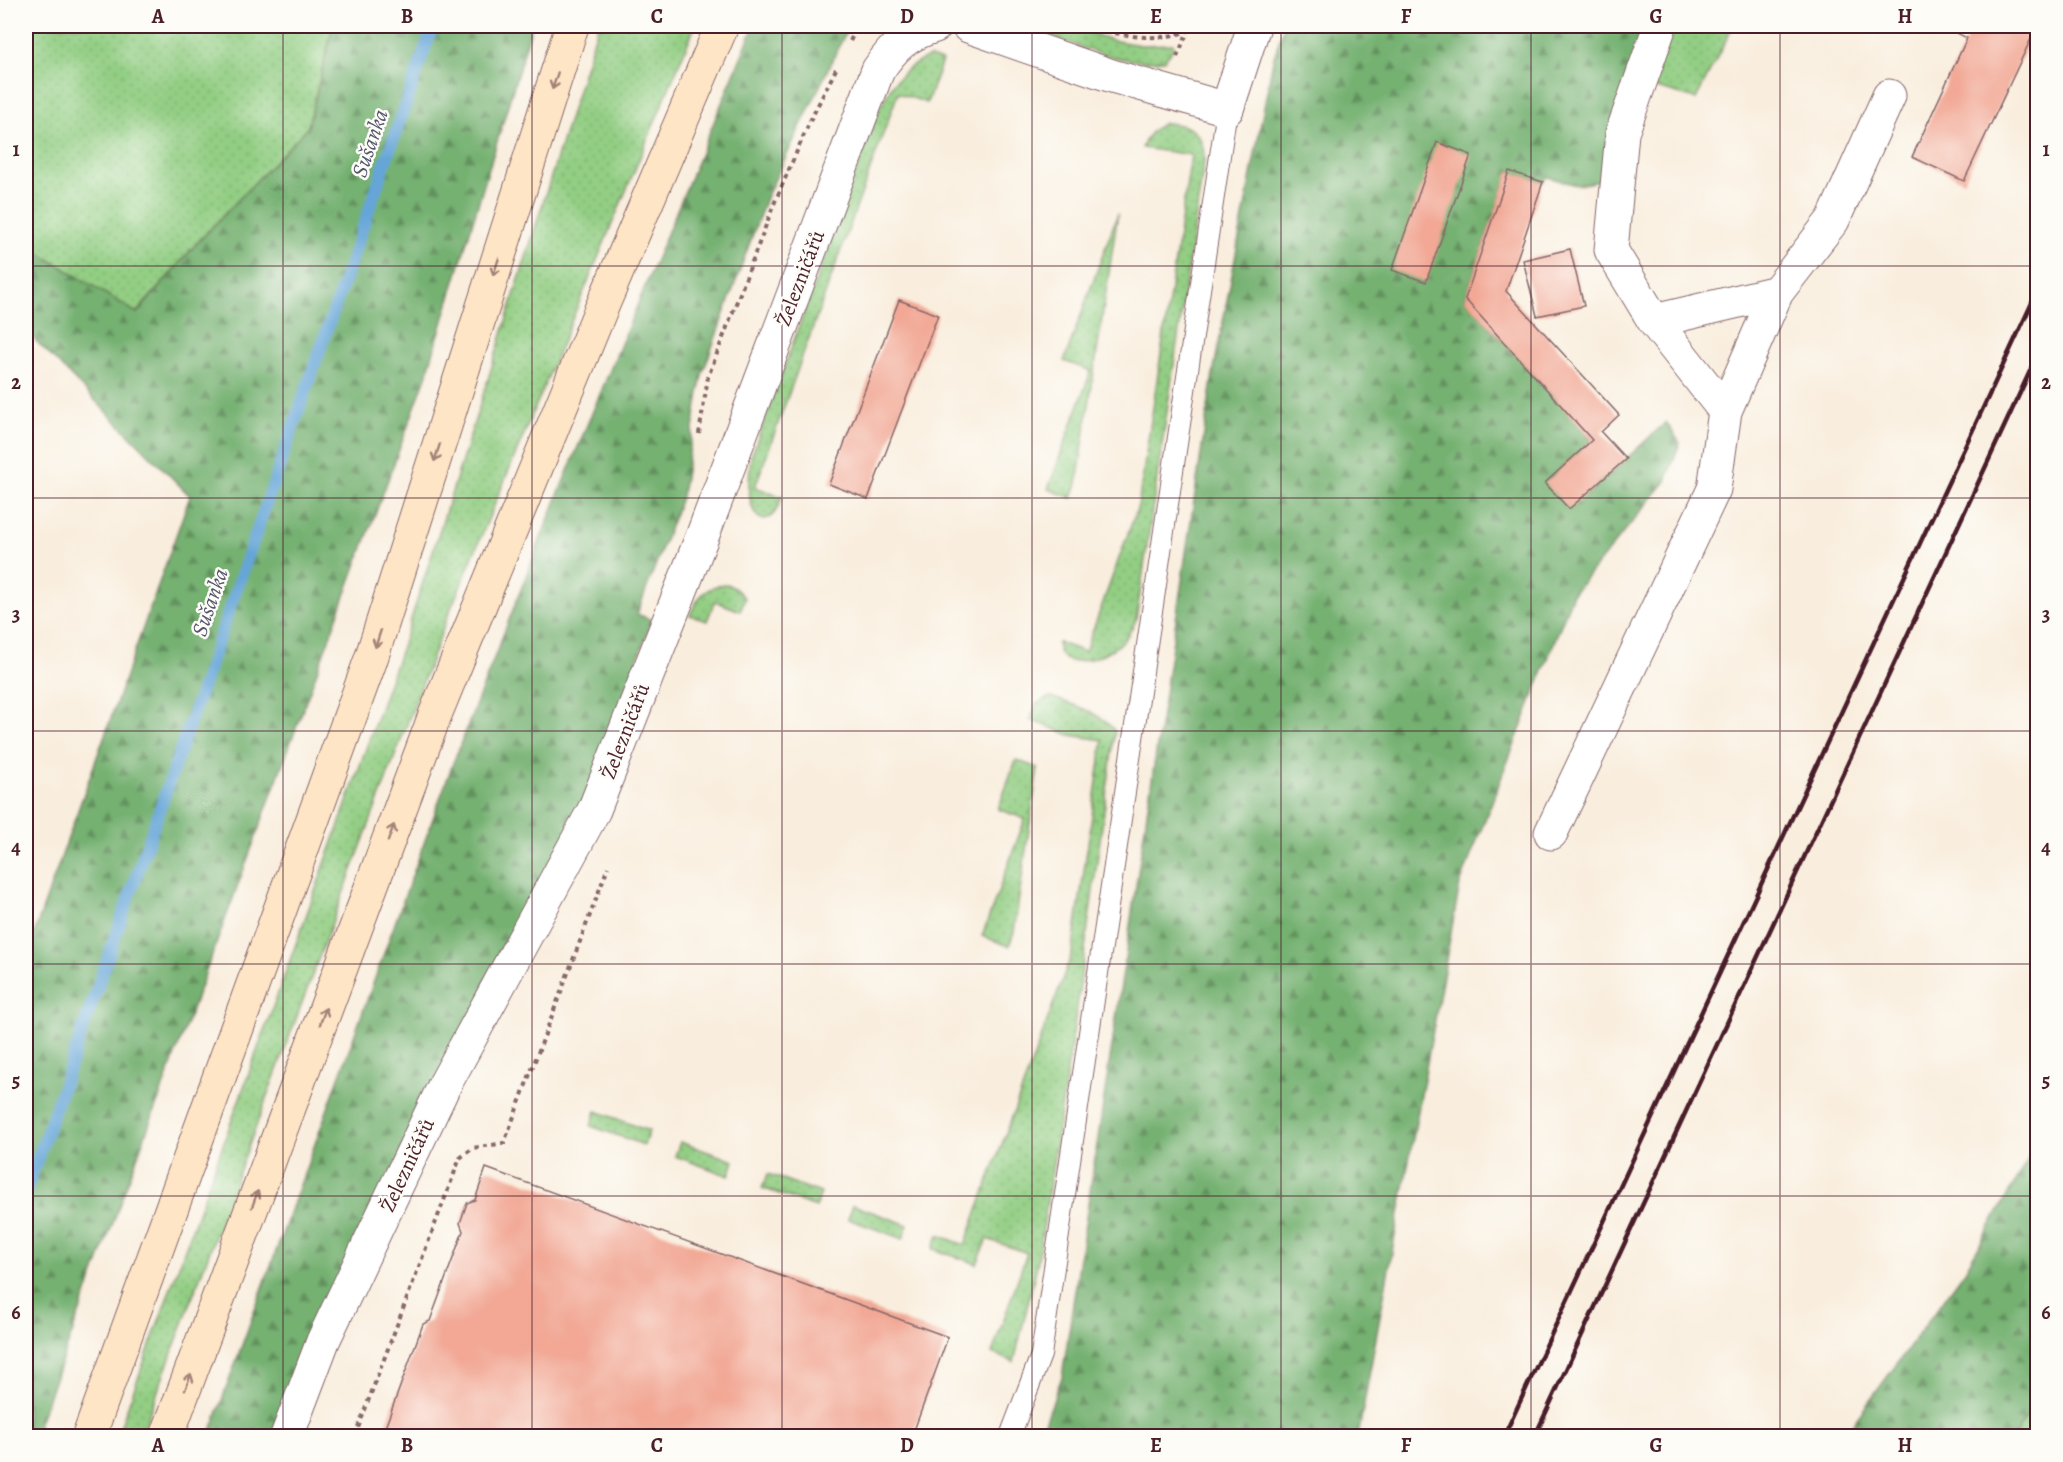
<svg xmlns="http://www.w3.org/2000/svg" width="2063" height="1462" viewBox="0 0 2063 1462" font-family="Alegreya,serif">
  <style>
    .grass { fill: url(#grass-dots); stroke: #6e7657; stroke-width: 1.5 }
    .forest { fill: url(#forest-firs); stroke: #60684e; stroke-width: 1.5 }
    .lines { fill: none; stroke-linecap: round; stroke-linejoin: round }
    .stream { stroke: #65a5d8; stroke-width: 12 }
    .building { fill: #f2a895 }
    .service-casing { stroke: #87676a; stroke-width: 22 }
    .minor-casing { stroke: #87676a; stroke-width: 35 }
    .secondary-casing { stroke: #87676a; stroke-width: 35 }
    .path { stroke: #87676a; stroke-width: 4; stroke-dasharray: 4.5 4.5; stroke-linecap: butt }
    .service { stroke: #fff; stroke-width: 20 }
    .minor { stroke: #fff; stroke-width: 33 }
    .secondary { stroke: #fee5c5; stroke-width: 33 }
    .rail { stroke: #4a1f2b; stroke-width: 4.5 }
    .oneway { stroke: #a48278 }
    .grid { fill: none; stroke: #4a1f2b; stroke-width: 1.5; stroke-opacity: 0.55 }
    .labels { text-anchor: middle; stroke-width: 5; stroke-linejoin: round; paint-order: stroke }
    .street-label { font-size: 21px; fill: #4a1f2b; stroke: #fdfcf7 }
    .water-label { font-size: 22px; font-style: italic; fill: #555570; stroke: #fdfcf7 }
    .neatline { fill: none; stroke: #4a1f2b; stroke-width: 2 }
    .grid-label { font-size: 20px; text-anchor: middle; font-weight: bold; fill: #4a1f2b }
  </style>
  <defs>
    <pattern id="grass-dots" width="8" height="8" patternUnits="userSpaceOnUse" patternTransform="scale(1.5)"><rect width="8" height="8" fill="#92ce83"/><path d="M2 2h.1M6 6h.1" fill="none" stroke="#7fb071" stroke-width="1.8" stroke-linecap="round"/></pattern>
    <pattern id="forest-firs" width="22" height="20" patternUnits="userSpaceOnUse" patternTransform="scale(1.5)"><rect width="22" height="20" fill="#75b171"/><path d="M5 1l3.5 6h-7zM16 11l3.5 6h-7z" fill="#628f5d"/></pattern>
  </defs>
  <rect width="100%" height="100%" fill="#fdfcf7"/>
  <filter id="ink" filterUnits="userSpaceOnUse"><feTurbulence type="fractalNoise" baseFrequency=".0167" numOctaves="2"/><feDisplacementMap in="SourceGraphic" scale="12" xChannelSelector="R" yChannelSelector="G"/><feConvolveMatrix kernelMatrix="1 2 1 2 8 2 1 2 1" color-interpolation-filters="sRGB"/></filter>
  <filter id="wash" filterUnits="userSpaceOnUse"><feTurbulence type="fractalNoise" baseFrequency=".008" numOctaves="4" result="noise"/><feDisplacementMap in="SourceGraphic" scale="24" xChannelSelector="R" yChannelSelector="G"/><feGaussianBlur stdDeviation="1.35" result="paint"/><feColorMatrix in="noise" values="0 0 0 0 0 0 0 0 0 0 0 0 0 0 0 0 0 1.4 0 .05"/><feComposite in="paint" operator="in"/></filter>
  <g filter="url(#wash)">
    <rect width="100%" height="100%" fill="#f9eede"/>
    <path class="grass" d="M 26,26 L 333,26 L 308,127 L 197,243 L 136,313 L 26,245 Z
      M 598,26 L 695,26 L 447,618 L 306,992 L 141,1436 L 117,1436 L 334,839 L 406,635 L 484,392 Z
      M 1024,26 L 1072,26 L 1111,40 L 1141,45 L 1173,44 L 1174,48 L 1164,60 C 1116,67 1068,41 1024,26 Z
      M 1670,26 L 1733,26 L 1696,99 L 1649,86 Z
      M 930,57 L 942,61 L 927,103 L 898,93 L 755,487 L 782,497 C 777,509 775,519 761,519 C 745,510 749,474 751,457 L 878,112 C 889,87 903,66 930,57 Z
      M 1165,123 C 1192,124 1205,134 1204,162 L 1136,620 C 1132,628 1128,637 1121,643 C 1107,656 1056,677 1058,642 L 1085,652 L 1138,506 L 1191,155 L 1142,148 C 1146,136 1153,128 1165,123 Z
      M 1118,213 L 1077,484 L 1072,498 L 1048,489 L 1091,371 L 1064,361 Z
      M 727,584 L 736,589 L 745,598 L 740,611 L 715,601 L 707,621 L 690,615 C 698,596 706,586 727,584 Z
      M 1050,697 C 1074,705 1098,711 1115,731 L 1077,1007 L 1038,1261 L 1014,1362 L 992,1353 L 1027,1253 L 987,1239 L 977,1264 L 933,1249 L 938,1235 L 965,1245 L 1072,953 L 1103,740 L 1070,735 L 1030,720 L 1036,704 Z
      M 1016,760 L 1038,768 L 1014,932 L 1009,946 L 982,936 L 1025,819 L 998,809 Z
      M 596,1111 L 649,1131 L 644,1145 L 591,1126 Z
      M 680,1142 L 734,1161 L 729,1176 L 675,1156 Z
      M 768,1174 L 821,1193 L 816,1207 L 762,1188 Z
      M 853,1205 L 908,1225 L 903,1239 L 848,1219 Z
      M 2034,1361 L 2037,1361 L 2037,1436 L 2014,1436 L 2027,1416 Z"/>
    <path class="forest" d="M 333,26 L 532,26 L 426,377 L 34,1436 L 26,1436 L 26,956 L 190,496 L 26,331 L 26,245 L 137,313 L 197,243 L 308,127 Z
      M 754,26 L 849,26 L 766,198 L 702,375 L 682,495 L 637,614 L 652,620 L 592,783 L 272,1436 L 209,1436 L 453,763 L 559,492 Z
      M 1284,26 L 1645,26 L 1605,180 L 1577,185 L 1547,177 L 1543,182 L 1509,172 L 1465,299 L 1592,440 L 1545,482 L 1569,508 L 1586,493 L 1588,494 L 1666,422 L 1680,443 L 1666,481 L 1573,594 L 1460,884 L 1358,1436 L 1040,1436 L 1062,1377 L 1213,374 L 1273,60 Z
      M 2037,1143 L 2037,1361 L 2034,1362 L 2027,1416 L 2014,1436 L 1844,1436 L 1964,1272 Z"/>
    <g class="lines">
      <path class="stream" d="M 26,1192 L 433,26"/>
    </g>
    <g id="blocks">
      <path class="building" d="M 1953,26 L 2037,26 L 1964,181 L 1912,157 L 1967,38 L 1951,30 Z
        M 1437,142 L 1471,155 L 1426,282 L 1392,270 Z
        M 1509,171 L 1543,182 L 1506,291 L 1619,415 L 1601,432 L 1626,459 L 1569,509 L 1545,483 L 1592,440 L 1465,299 Z
        M 1570,249 L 1584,306 L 1537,316 L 1523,260 Z
        M 899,300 L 938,315 L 868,499 L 829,484 Z
        M 486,1168 L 948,1337 L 912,1436 L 382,1436 L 423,1324 L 430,1321 L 463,1231 L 460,1223 L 467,1203 L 475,1200 Z"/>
    </g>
  </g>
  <g filter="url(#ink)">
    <use href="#blocks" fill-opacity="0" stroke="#87676a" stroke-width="1.5"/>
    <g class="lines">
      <g class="service-casing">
        <path id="service" d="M 1010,1436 L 1041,1355 L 1227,109"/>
      </g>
      <g class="minor-casing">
        <path id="minor" d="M 968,26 L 1112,76 L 1227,109 L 1254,26
          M 1660,26 L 1622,133 L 1611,250 L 1654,321 L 1725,411
          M 1654,321 L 1777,292
          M 1551,833 L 1714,489 L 1725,411 L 1777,292 L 1833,220 L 1889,96
          M 287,1436 L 323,1341 L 444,1086 L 594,810 L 702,537 L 878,70 C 895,45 906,35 935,26"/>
      </g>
      <g class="secondary-casing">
        <path id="secondary" d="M 89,1436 L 371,659 L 572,26
          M 167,1436 L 435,715 L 599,314 L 722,26"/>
      </g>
      <path class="path" d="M 1089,26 C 1120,36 1167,45 1196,26
        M 850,41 L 858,26
        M 1177,57 L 1188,31
        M 699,434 L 708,377 L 774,204 L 810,121 L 836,69
        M 355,1436 L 460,1158 L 473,1148 L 504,1143 L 608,867"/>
      <use href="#service" class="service"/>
      <use href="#minor" class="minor"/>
      <use href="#secondary" class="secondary"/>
      <path class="rail" d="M 1504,1436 L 2038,290
        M 1535,1436 L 2038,354"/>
    </g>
    <defs><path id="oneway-shaft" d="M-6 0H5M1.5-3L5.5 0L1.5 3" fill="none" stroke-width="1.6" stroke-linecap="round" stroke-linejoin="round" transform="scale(1.5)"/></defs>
    <g class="oneway">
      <use href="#oneway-shaft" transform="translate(555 81) rotate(108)"/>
      <use href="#oneway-shaft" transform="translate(496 267) rotate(108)"/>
      <use href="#oneway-shaft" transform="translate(437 453) rotate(108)"/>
      <use href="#oneway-shaft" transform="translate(378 639) rotate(108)"/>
      <use href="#oneway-shaft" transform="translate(391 833) rotate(-70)"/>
      <use href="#oneway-shaft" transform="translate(323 1016) rotate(-70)"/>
      <use href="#oneway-shaft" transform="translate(255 1199) rotate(-70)"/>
      <use href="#oneway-shaft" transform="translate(188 1382) rotate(-70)"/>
    </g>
  </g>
  <path class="grid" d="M 283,26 L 283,1436M 532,26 L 532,1436M 782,26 L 782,1436M 1032,26 L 1032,1436M 1281,26 L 1281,1436M 1531,26 L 1531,1436M 1780,26 L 1780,1436M 26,266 L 2038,266M 26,498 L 2038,498M 26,731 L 2038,731M 26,964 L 2038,964M 26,1196 L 2038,1196"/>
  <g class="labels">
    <g class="street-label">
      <text transform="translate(800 278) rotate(-69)" y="7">Železničářů</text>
      <text transform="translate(625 731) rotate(-69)" y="7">Železničářů</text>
      <text transform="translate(407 1165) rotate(-65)" y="7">Železničářů</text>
    </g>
    <g class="water-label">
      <text transform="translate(369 143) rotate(-71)" y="8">Sušanka</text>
      <text transform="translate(209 602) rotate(-71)" y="8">Sušanka</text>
    </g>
  </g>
  <rect width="2063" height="1462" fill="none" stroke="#fdfcf7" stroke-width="66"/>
  <rect x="33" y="33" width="1997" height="1396" class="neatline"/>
  <g class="grid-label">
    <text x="158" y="23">A</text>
    <text x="407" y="23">B</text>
    <text x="657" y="23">C</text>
    <text x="907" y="23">D</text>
    <text x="1156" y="23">E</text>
    <text x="1406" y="23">F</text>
    <text x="1656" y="23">G</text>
    <text x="1905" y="23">H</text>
    <text x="16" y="156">1</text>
    <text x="2046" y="156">1</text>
    <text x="16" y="389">2</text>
    <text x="2046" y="389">2</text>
    <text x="16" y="621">3</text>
    <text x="2046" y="621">3</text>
    <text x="16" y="854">4</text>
    <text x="2046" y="854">4</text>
    <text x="16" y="1087">5</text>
    <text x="2046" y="1087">5</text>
    <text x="16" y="1319">6</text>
    <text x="2046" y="1319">6</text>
    <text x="158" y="1452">A</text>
    <text x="407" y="1452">B</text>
    <text x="657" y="1452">C</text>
    <text x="907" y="1452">D</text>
    <text x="1156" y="1452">E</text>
    <text x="1406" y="1452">F</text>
    <text x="1656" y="1452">G</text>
    <text x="1905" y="1452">H</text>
  </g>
</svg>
